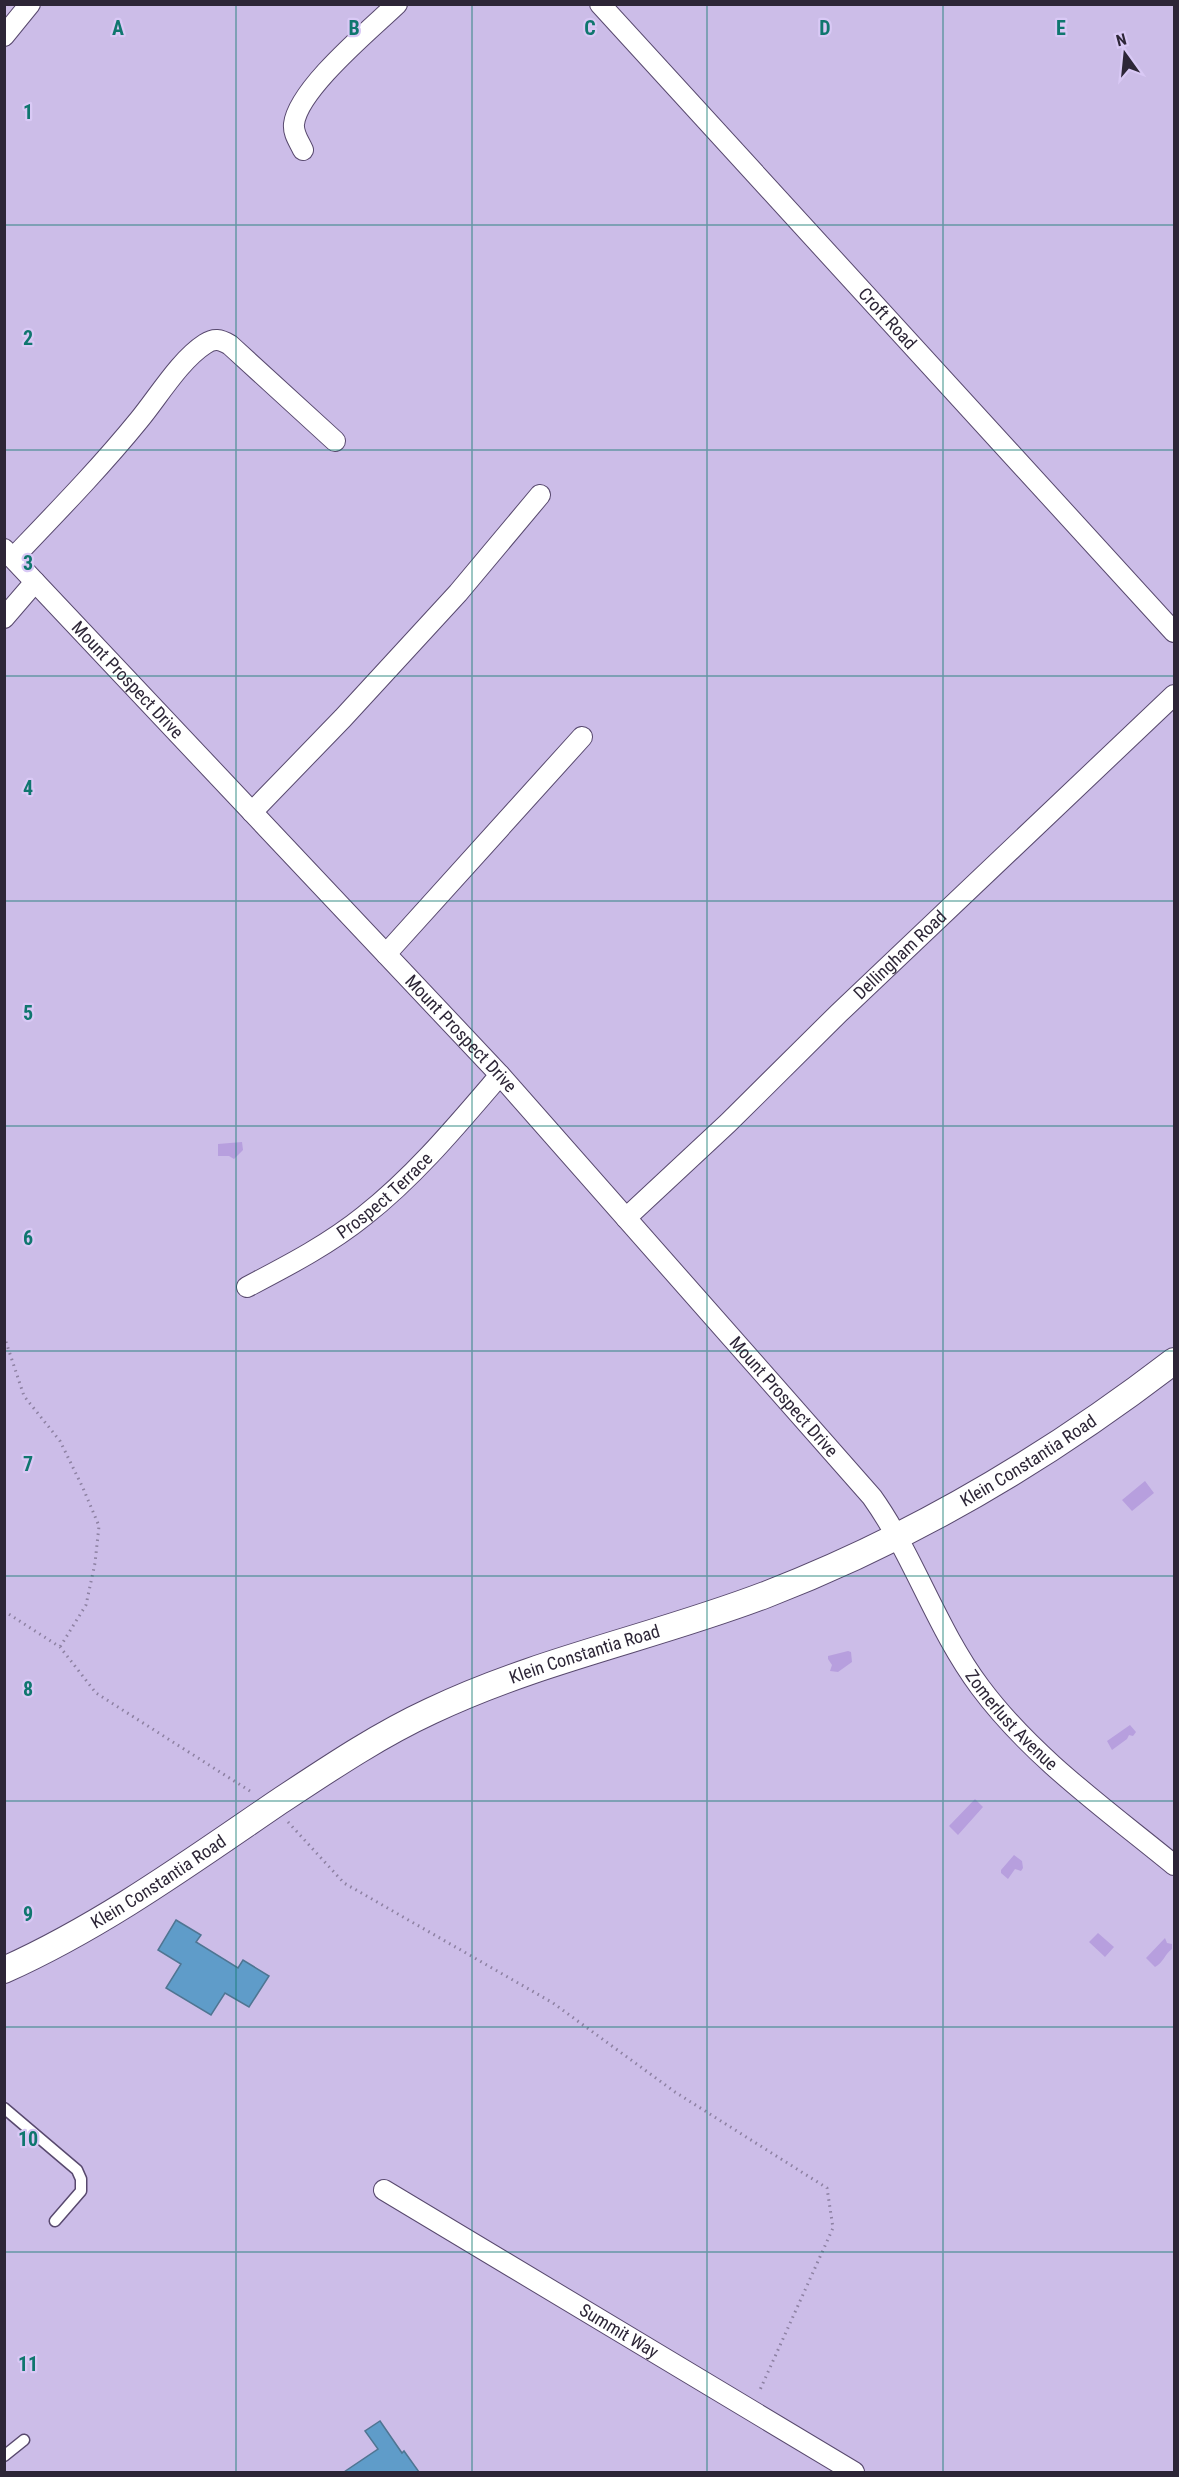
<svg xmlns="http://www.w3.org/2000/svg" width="1179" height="2477" viewBox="0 0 1179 2477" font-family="'Roboto Condensed',sans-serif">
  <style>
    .water { fill: #b79fde }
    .building { fill: #5f9cc9; stroke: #4f7592; stroke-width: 1.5 }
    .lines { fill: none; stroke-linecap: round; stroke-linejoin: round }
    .service-casing { stroke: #58496e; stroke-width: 13 }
    .minor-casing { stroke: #58496e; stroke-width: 22 }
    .tertiary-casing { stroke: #58496e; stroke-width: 28 }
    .path { stroke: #8d81a2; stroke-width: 3; stroke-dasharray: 1.5 4.5; stroke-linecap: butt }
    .service { stroke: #fff; stroke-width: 10 }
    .minor { stroke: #fff; stroke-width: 20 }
    .tertiary { stroke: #fff; stroke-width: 26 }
    .grid { fill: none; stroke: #0f766e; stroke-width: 1.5; stroke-opacity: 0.55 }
    .labels { text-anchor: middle; stroke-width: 4.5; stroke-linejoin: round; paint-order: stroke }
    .street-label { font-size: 18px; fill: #2d2637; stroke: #d9c9f5 }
    .grid-label { font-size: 20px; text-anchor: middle; font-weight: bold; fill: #0f766e; stroke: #d9c9f5; stroke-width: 4.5; stroke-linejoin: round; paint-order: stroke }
  </style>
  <rect width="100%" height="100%" fill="#ccbde8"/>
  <path class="water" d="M 242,1142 L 243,1150 L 234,1159 L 229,1156 L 218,1156 L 218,1144 Z
    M 1145,1481 L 1154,1493 L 1132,1511 L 1122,1500 Z
    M 848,1651 L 851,1652 L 852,1662 L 838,1672 L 830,1671 L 832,1665 L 828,1659 L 828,1656 Z
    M 1130,1725 L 1136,1732 L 1133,1736 L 1129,1735 L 1127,1739 L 1112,1750 L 1107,1741 Z
    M 975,1799 L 983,1807 L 958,1835 L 949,1826 Z
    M 1014,1855 L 1022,1861 L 1023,1868 L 1021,1871 L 1015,1869 L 1008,1879 L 1001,1873 L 1001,1870 Z
    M 1098,1933 L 1114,1947 L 1105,1957 L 1089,1942 Z
    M 1165,1938 L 1167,1943 L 1172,1944 L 1172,1949 C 1165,1954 1163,1963 1155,1967 L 1146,1958 Z"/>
  <path class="building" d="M 176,1920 L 201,1935 L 196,1942 L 238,1968 L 243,1960 L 269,1976 L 249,2007 L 225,1993 L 211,2015 L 166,1988 L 181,1964 L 158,1950 Z
    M 380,2421 L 402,2453 L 404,2451 L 419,2472 L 344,2472 L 378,2449 L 365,2431 Z"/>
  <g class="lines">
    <g class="service-casing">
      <path id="service" d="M 4,2108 L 77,2170 L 81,2179 L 81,2191 L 55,2221
        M 4,2456 L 24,2440"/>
    </g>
    <g class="minor-casing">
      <g id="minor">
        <path id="s1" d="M 600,4 L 1174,632"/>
        <path d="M 4,36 L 30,4"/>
        <path d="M 303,150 C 299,141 293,134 294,124 C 298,89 371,29 397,4"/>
        <path id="s2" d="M 4,549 L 500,1075 L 872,1497 C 914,1556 936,1628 980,1687 C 1032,1757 1107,1810 1174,1865"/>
        <path d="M 13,558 C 56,513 100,468 139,420 C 158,397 180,360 205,344 C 214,338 220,339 230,345 L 335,441"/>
        <path d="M 4,618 L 35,582"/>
        <path d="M 252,812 L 343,718 L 458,593 L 540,495"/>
        <path d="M 386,954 L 582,737"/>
        <path id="s3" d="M 626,1218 L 728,1123 L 839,1013 L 1174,695"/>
        <path id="s4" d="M 247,1287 C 287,1266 328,1245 364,1216 C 415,1176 458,1124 500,1075"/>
        <path id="s5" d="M 384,2190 L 854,2472"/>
      </g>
    </g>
    <g class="tertiary-casing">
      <g id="tertiary">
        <path id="s6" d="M 4,1970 C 102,1926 189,1863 277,1803 C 327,1770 377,1736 431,1711 C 538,1660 655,1637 765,1595 C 913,1538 1049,1457 1174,1361"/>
      </g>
    </g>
    <path class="path" d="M 4,1336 L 24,1396 L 60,1441 L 83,1488 L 99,1526 L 95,1563 L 86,1605 L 60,1647
      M 4,1611 L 60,1647 L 96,1693 L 253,1793
      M 288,1822 L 344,1883 L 553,2003 L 675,2092 L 827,2188 L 833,2228 L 759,2392"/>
    <use href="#service" class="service"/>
    <use href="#minor" class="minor"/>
    <use href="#tertiary" class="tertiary"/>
  </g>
  <path class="grid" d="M 236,4 L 236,2472M 472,4 L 472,2472M 707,4 L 707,2472M 943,4 L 943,2472M 4,225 L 1174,225M 4,450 L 1174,450M 4,676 L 1174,676M 4,901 L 1174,901M 4,1126 L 1174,1126M 4,1351 L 1174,1351M 4,1576 L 1174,1576M 4,1801 L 1174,1801M 4,2027 L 1174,2027M 4,2252 L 1174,2252"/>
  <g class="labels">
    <g class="street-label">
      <text dy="6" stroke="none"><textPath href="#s1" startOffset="426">Croft Road</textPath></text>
      <text dy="6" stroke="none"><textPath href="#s2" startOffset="180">Mount Prospect Drive</textPath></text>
      <text dy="6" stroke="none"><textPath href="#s3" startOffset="380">Dellingham Road</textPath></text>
      <text dy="6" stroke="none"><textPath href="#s2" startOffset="666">Mount Prospect Drive</textPath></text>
      <text dy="6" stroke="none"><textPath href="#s4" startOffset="166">Prospect Terrace</textPath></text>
      <text dy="6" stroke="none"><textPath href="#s2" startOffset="1152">Mount Prospect Drive</textPath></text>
      <text dy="6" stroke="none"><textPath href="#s6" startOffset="1150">Klein Constantia Road</textPath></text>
      <text dy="6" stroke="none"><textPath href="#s6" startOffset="664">Klein Constantia Road</textPath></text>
      <text dy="6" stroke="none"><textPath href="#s2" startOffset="1550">Zomerlust Avenue</textPath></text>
      <text dy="6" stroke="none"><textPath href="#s6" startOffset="178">Klein Constantia Road</textPath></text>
      <text dy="6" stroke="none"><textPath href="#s5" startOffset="274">Summit Way</textPath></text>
    </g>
  </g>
  <g class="grid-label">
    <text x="118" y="35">A</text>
    <text x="354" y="35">B</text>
    <text x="590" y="35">C</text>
    <text x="825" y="35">D</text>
    <text x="1061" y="35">E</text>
    <text x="28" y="119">1</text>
    <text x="28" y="345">2</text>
    <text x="28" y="570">3</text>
    <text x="28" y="795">4</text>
    <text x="28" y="1020">5</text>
    <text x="28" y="1245">6</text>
    <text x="28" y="1471">7</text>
    <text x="28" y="1696">8</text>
    <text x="28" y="1921">9</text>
    <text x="28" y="2146">10</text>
    <text x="28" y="2371">11</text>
  </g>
  <rect width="1179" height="2477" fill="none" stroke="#2d2637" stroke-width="12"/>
  <g transform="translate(1125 54) rotate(345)" stroke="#d9c9f5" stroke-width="4.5" paint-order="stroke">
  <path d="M0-4.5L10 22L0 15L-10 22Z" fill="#2d2637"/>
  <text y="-9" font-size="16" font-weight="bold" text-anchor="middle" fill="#2d2637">N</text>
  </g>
</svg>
